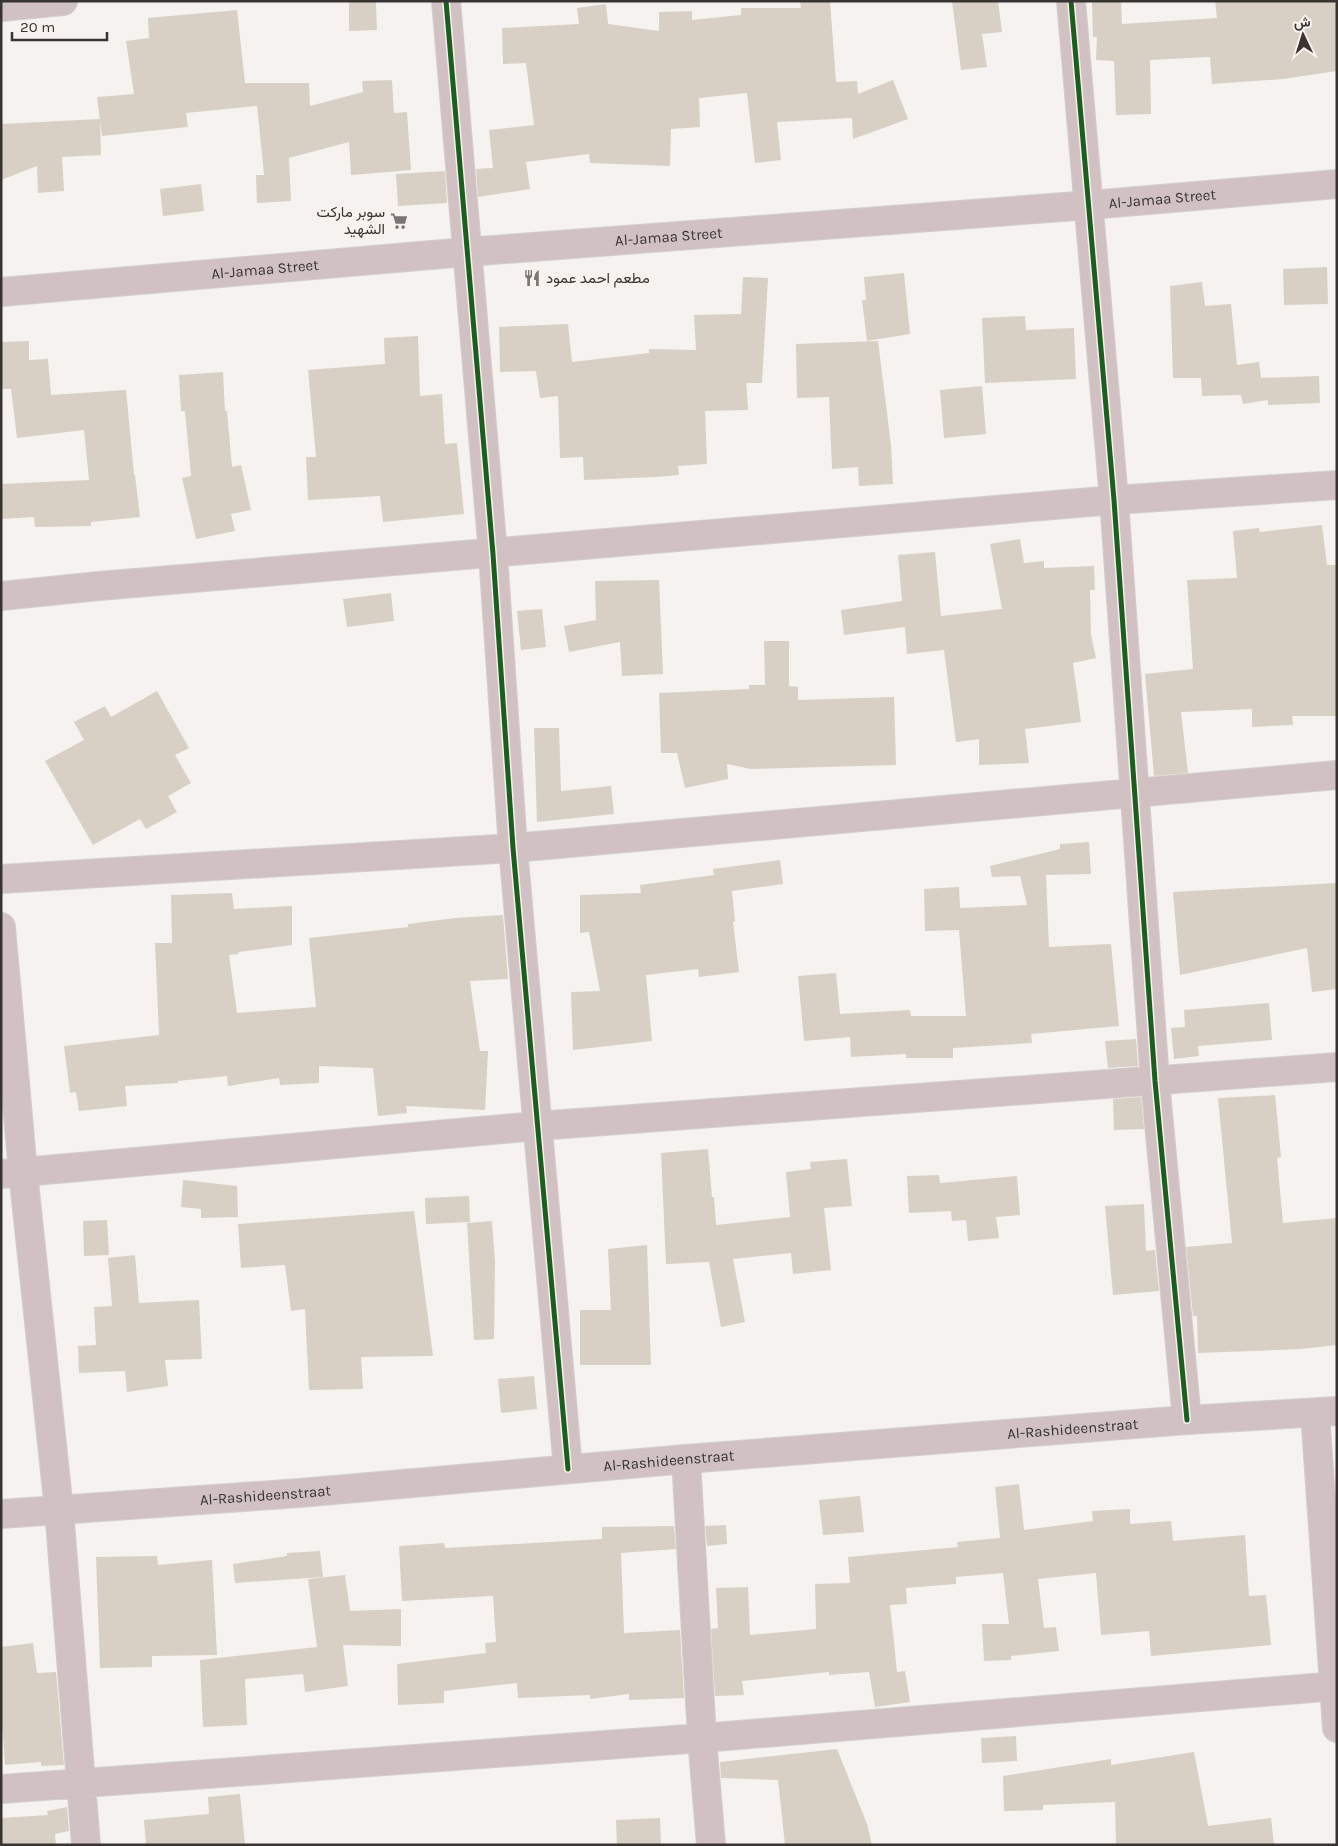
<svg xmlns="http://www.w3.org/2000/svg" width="1338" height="1846" viewBox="0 0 1338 1846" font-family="Karla,Vazirmatn,sans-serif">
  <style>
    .building { fill: #d8d0c4 }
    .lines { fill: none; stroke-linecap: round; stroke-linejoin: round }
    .minor-casing { stroke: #d3d0cf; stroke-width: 30 }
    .tertiary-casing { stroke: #d3d0cf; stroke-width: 30 }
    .minor { stroke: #d1c1c3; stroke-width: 28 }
    .tertiary { stroke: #d1c1c3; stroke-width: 28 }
    .cycleway-casing { stroke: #f9f1ed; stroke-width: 8 }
    .cycleway { stroke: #1b5e20; stroke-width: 5 }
    .labels { text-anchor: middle; stroke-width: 4.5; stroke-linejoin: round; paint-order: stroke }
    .street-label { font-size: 15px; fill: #373432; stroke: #f9f1ed }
    .poi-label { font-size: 15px; fill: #373432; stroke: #f9f1ed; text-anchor: end }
  </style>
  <rect width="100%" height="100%" fill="#f6f2f0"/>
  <path class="building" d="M 800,1 L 830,1 L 836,82 L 857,81 L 858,94 L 893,80 L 908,119 L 853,139 L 852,118 L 777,122 L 781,160 L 755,163 L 747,93 L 699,98 L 700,127 L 671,129 L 670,166 L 590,163 L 589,154 L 526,162 L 530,189 L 478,197 L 476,169 L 493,168 L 489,130 L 534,125 L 526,63 L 503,64 L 502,28 L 579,24 L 577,8 L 606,4 L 608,24 L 659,31 L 659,12 L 692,11 L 692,20 L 741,15 L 741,8 L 801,8 Z
    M 952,1 L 998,1 L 1002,32 L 982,34 L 987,67 L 961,70 Z
    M 1092,1 L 1121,1 L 1122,24 L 1217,18 L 1215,1 L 1337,1 L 1337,71 L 1283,79 L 1212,84 L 1210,57 L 1150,60 L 1151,114 L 1116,115 L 1114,61 L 1096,60 L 1097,37 L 1093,37 Z
    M 349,2 L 376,2 L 377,30 L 349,31 Z
    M 237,10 L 245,83 L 309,83 L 310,106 L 363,92 L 362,81 L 392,80 L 394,113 L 407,112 L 411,170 L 351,175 L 349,142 L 289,158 L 291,201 L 257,203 L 256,175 L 264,175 L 257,106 L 186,113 L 188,127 L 102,136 L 97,97 L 134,94 L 126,41 L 149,38 L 148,18 Z
    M 100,119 L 101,155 L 62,157 L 64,191 L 38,193 L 37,166 L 1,180 L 1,124 Z
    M 445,171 L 447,203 L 398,206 L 396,174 Z
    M 201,184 L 204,211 L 163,216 L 160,189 Z
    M 1327,267 L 1328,304 L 1284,305 L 1283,269 Z
    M 904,273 L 910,334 L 867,341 L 862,300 L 866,300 L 864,277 Z
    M 743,277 L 768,278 L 762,383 L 746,383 L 746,377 L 748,410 L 705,411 L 707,464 L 678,466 L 679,475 L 655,477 L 584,480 L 583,457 L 560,458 L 558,396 L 540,398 L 536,371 L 500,372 L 499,327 L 568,324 L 572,362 L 649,353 L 649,349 L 696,350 L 694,315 L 741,314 Z
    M 1202,282 L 1205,306 L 1231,304 L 1237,365 L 1259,362 L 1261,378 L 1319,376 L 1320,403 L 1268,405 L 1268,400 L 1243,404 L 1241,395 L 1202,396 L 1201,378 L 1173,378 L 1170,286 Z
    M 1025,316 L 1026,330 L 1074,328 L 1076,379 L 985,383 L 982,318 Z
    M 418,336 L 420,396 L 442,394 L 445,444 L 457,443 L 464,514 L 383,522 L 380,496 L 308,500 L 306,457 L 316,457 L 308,370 L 385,364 L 384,338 Z
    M 29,341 L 29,360 L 48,359 L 51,395 L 126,390 L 134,475 L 135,475 L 140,517 L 91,522 L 91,526 L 35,527 L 34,517 L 1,519 L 1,484 L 89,480 L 84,430 L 17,438 L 11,389 L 1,389 L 1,342 Z
    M 878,341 L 891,445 L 893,484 L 859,486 L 858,467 L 832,469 L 829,397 L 797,398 L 796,344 Z
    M 223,372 L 225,411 L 227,411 L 232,467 L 241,465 L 251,510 L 231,514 L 235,531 L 196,539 L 182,478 L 191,476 L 185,411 L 181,411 L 179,375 Z
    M 982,386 L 986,434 L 944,438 L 940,390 Z
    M 1322,525 L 1327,565 L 1337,565 L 1337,716 L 1292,716 L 1293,725 L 1252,727 L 1252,709 L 1181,712 L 1188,773 L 1154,776 L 1145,674 L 1193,669 L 1187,580 L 1237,578 L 1233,531 L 1259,528 L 1260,532 Z
    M 1020,539 L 1024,563 L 1044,561 L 1044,568 L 1094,566 L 1095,590 L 1090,590 L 1091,635 L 1096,658 L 1073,663 L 1081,722 L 1025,729 L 1029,763 L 979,765 L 979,739 L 956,742 L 944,650 L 907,654 L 905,627 L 844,635 L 841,610 L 902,601 L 898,555 L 935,552 L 941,616 L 1002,609 L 990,544 Z
    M 659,580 L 663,674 L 622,676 L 620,642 L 569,652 L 564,626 L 596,620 L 595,581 Z
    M 391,593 L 394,621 L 347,627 L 343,599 Z
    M 542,609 L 546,647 L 521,650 L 517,611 Z
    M 764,641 L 789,641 L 789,686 L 798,687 L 798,700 L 894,697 L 896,765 L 751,769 L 727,764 L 728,779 L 685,788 L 677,753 L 661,753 L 659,693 L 749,689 L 749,685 L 765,685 Z
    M 157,691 L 189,748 L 175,755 L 191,783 L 168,796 L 177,812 L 146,829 L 140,819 L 93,845 L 45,761 L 84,740 L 74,722 L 105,706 L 111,717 Z
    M 534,728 L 559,728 L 561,791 L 611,786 L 614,814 L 537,822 Z
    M 1089,842 L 1091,874 L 1046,875 L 1049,947 L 1111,944 L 1119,1026 L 1031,1034 L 1032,1043 L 953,1048 L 953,1058 L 906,1058 L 906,1054 L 851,1057 L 850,1037 L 804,1041 L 798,976 L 836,973 L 840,1014 L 910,1010 L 911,1016 L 966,1016 L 959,930 L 925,931 L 924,889 L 959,887 L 960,908 L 1027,905 L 1020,876 L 992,877 L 990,866 L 1060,849 L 1060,844 Z
    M 780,860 L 783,884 L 732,891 L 735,921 L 733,922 L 739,972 L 699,977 L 698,969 L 646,975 L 652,1041 L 573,1050 L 571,992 L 600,991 L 589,932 L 580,933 L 580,895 L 641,893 L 640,885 L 714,875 L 713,869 Z
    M 1337,883 L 1337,989 L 1312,992 L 1307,948 L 1180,975 L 1173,892 Z
    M 232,893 L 234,909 L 292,906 L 292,945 L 238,952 L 239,954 L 229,955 L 237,1013 L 316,1007 L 309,938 L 408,927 L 408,924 L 455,918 L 503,915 L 508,979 L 470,981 L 480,1051 L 488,1051 L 485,1110 L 406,1106 L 407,1113 L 378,1116 L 373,1068 L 319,1066 L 319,1083 L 280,1085 L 279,1078 L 228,1086 L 227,1076 L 178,1081 L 178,1083 L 125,1086 L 127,1106 L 79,1111 L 76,1092 L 70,1093 L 64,1046 L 159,1035 L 155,943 L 172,943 L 171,895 Z
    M 1269,1003 L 1272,1040 L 1198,1046 L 1199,1056 L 1174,1059 L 1171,1028 L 1185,1027 L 1184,1010 Z
    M 1136,1039 L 1138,1066 L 1108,1068 L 1105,1041 Z
    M 1275,1095 L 1281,1157 L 1277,1158 L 1283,1223 L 1337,1218 L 1337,1345 L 1301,1349 L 1198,1353 L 1197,1316 L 1193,1316 L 1186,1247 L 1232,1243 L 1218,1098 Z
    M 1141,1097 L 1144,1129 L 1114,1130 L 1113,1099 Z
    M 708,1149 L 712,1197 L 714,1197 L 716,1225 L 790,1217 L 786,1172 L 811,1169 L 810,1162 L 847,1159 L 852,1206 L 824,1208 L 831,1270 L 793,1274 L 791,1253 L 733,1259 L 745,1322 L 721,1327 L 709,1262 L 666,1264 L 661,1153 Z
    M 939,1175 L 940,1183 L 1017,1176 L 1020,1215 L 996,1217 L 999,1238 L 968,1241 L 966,1220 L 952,1221 L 951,1211 L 909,1213 L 907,1176 Z
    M 183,1180 L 237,1186 L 238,1217 L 201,1218 L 201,1209 L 181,1207 Z
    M 469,1196 L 470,1222 L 426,1224 L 425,1198 Z
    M 1144,1204 L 1146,1251 L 1155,1250 L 1159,1291 L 1113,1295 L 1105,1206 Z
    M 414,1211 L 433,1356 L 361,1357 L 363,1389 L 309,1390 L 305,1309 L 291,1311 L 285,1265 L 241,1268 L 238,1224 Z
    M 107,1220 L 109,1255 L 84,1256 L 83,1221 Z
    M 492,1221 L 495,1262 L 494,1339 L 474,1340 L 467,1223 Z
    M 647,1245 L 651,1365 L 580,1365 L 580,1310 L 611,1310 L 608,1249 Z
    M 135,1255 L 139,1303 L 199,1300 L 202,1359 L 165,1360 L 168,1386 L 127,1392 L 125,1371 L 79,1373 L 78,1346 L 96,1345 L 94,1307 L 112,1306 L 108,1258 Z
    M 534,1376 L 537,1409 L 501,1413 L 498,1379 Z
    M 1019,1484 L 1024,1530 L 1093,1521 L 1092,1511 L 1130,1509 L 1130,1524 L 1171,1521 L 1173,1541 L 1245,1535 L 1249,1596 L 1266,1595 L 1271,1645 L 1151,1656 L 1149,1631 L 1101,1635 L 1096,1573 L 1038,1579 L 1044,1628 L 1056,1627 L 1059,1651 L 1011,1656 L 1011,1660 L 984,1661 L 982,1624 L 1009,1624 L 1003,1573 L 956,1577 L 956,1584 L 906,1588 L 907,1604 L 890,1605 L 897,1672 L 905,1671 L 910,1702 L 875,1707 L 869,1672 L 829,1675 L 829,1672 L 742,1681 L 744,1695 L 715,1696 L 711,1629 L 718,1628 L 716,1588 L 748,1587 L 750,1635 L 816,1629 L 815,1584 L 850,1583 L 848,1557 L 958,1547 L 957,1542 L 1000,1538 L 995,1487 Z
    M 860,1496 L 864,1532 L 823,1535 L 819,1500 Z
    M 726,1525 L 727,1544 L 707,1546 L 705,1526 Z
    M 674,1526 L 676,1549 L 621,1553 L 624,1633 L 680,1630 L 684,1698 L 629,1700 L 629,1694 L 590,1699 L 590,1695 L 518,1698 L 517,1683 L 444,1691 L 444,1703 L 398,1705 L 397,1664 L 486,1653 L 485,1643 L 496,1642 L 493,1596 L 402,1601 L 399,1546 L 444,1543 L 445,1548 L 602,1539 L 602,1527 Z
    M 320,1551 L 323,1577 L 235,1583 L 233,1564 L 287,1556 L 287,1553 Z
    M 157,1556 L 158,1565 L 212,1560 L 217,1655 L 152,1656 L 152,1667 L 100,1668 L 96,1557 Z
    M 345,1575 L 350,1611 L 401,1609 L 401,1646 L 343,1645 L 348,1686 L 305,1692 L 303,1674 L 245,1679 L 247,1725 L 203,1727 L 200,1660 L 317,1647 L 308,1579 Z
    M 33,1643 L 37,1673 L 56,1672 L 64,1765 L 41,1766 L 41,1762 L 5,1765 L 3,1734 L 1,1734 L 1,1647 Z
    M 1016,1736 L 1017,1761 L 982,1763 L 981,1738 Z
    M 837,1749 L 867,1824 L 872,1845 L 785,1845 L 778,1780 L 721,1778 L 720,1762 Z
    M 1194,1752 L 1208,1826 L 1271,1818 L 1274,1845 L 1116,1845 L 1115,1802 L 1043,1805 L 1043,1810 L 1004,1811 L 1003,1776 L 1111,1759 L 1111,1765 Z
    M 240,1794 L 245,1845 L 146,1845 L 144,1820 L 209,1814 L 208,1797 Z
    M 67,1807 L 69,1831 L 55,1834 L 56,1845 L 1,1845 L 1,1818 L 48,1815 L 47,1811 Z
    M 660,1818 L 661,1845 L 617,1845 L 616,1820 Z"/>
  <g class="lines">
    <g class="minor-casing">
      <path id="minor" d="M 446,1 L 493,554 L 513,848 L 568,1469
        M 1071,1 L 1114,500 L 1155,1081 L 1187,1420
        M 1,7 L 63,1
        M 1,596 L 99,586 L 1114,500 L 1337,485
        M 1,879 L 513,848 L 1337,775
        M 1,927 L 23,1172 L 59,1510 L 86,1845
        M 1,1174 L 537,1126 L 1337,1067
        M 1315,1413 L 1337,1728
        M 686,1459 L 702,1738 L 711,1845
        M 1,1789 L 702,1738 L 1337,1686"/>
    </g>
    <g class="tertiary-casing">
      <g id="tertiary">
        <path id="s1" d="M 1,292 L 466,252 L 1090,205 L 1337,184"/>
        <path id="s2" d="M 1,1514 L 300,1493 L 686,1459 L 1187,1420 L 1337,1411"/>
      </g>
    </g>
    <use href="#minor" class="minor"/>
    <use href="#tertiary" class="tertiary"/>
    <g class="cycleway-casing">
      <path id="cycleway" d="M 446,1 L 493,554 L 513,848 L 568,1469
        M 1071,1 L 1114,500 L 1155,1081 L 1187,1420"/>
    </g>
    <use href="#cycleway" class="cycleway"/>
  </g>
  <defs>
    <g id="supermarket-bare" transform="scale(1.35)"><path d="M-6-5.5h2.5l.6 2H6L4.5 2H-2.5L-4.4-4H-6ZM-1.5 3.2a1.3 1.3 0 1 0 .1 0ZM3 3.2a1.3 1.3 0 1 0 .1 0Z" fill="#7a7674" stroke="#f9f1ed" stroke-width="2.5" paint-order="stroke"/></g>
    <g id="restaurant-bare" transform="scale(1.35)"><path d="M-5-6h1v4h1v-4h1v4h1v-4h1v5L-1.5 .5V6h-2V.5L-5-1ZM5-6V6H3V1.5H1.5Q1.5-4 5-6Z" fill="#7a7674" stroke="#f9f1ed" stroke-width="2.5" paint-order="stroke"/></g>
  </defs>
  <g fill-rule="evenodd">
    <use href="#supermarket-bare" x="399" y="221"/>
    <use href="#restaurant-bare" x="532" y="278"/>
  </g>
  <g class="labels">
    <g class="street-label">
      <text dy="5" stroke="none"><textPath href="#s1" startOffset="1165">Al-Jamaa Street</textPath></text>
      <text dy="5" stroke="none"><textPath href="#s1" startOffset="670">Al-Jamaa Street</textPath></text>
      <text dy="5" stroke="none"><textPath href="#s1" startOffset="265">Al-Jamaa Street</textPath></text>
      <text dy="5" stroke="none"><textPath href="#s2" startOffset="1075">Al-Rashideenstraat</textPath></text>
      <text dy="5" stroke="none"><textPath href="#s2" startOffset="670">Al-Rashideenstraat</textPath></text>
      <text dy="5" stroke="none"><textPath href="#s2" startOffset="265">Al-Rashideenstraat</textPath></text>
    </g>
    <g class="poi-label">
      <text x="385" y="217">سوبر ماركت<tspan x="385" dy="17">الشهيد</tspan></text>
      <text x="546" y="283" text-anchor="start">مطعم احمد عمود</text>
    </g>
  </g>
  <rect width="1338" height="1846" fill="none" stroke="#373432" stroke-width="5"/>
  <g transform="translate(1303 35) rotate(356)" stroke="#f9f1ed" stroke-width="4" paint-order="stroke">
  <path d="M0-4L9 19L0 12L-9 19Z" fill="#373432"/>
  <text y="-8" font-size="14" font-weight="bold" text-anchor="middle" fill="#373432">ش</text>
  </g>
  <path d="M12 32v8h95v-8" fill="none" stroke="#373432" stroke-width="2.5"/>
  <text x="20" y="32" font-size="15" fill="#373432" stroke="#f9f1ed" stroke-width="4" paint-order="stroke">20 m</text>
</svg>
